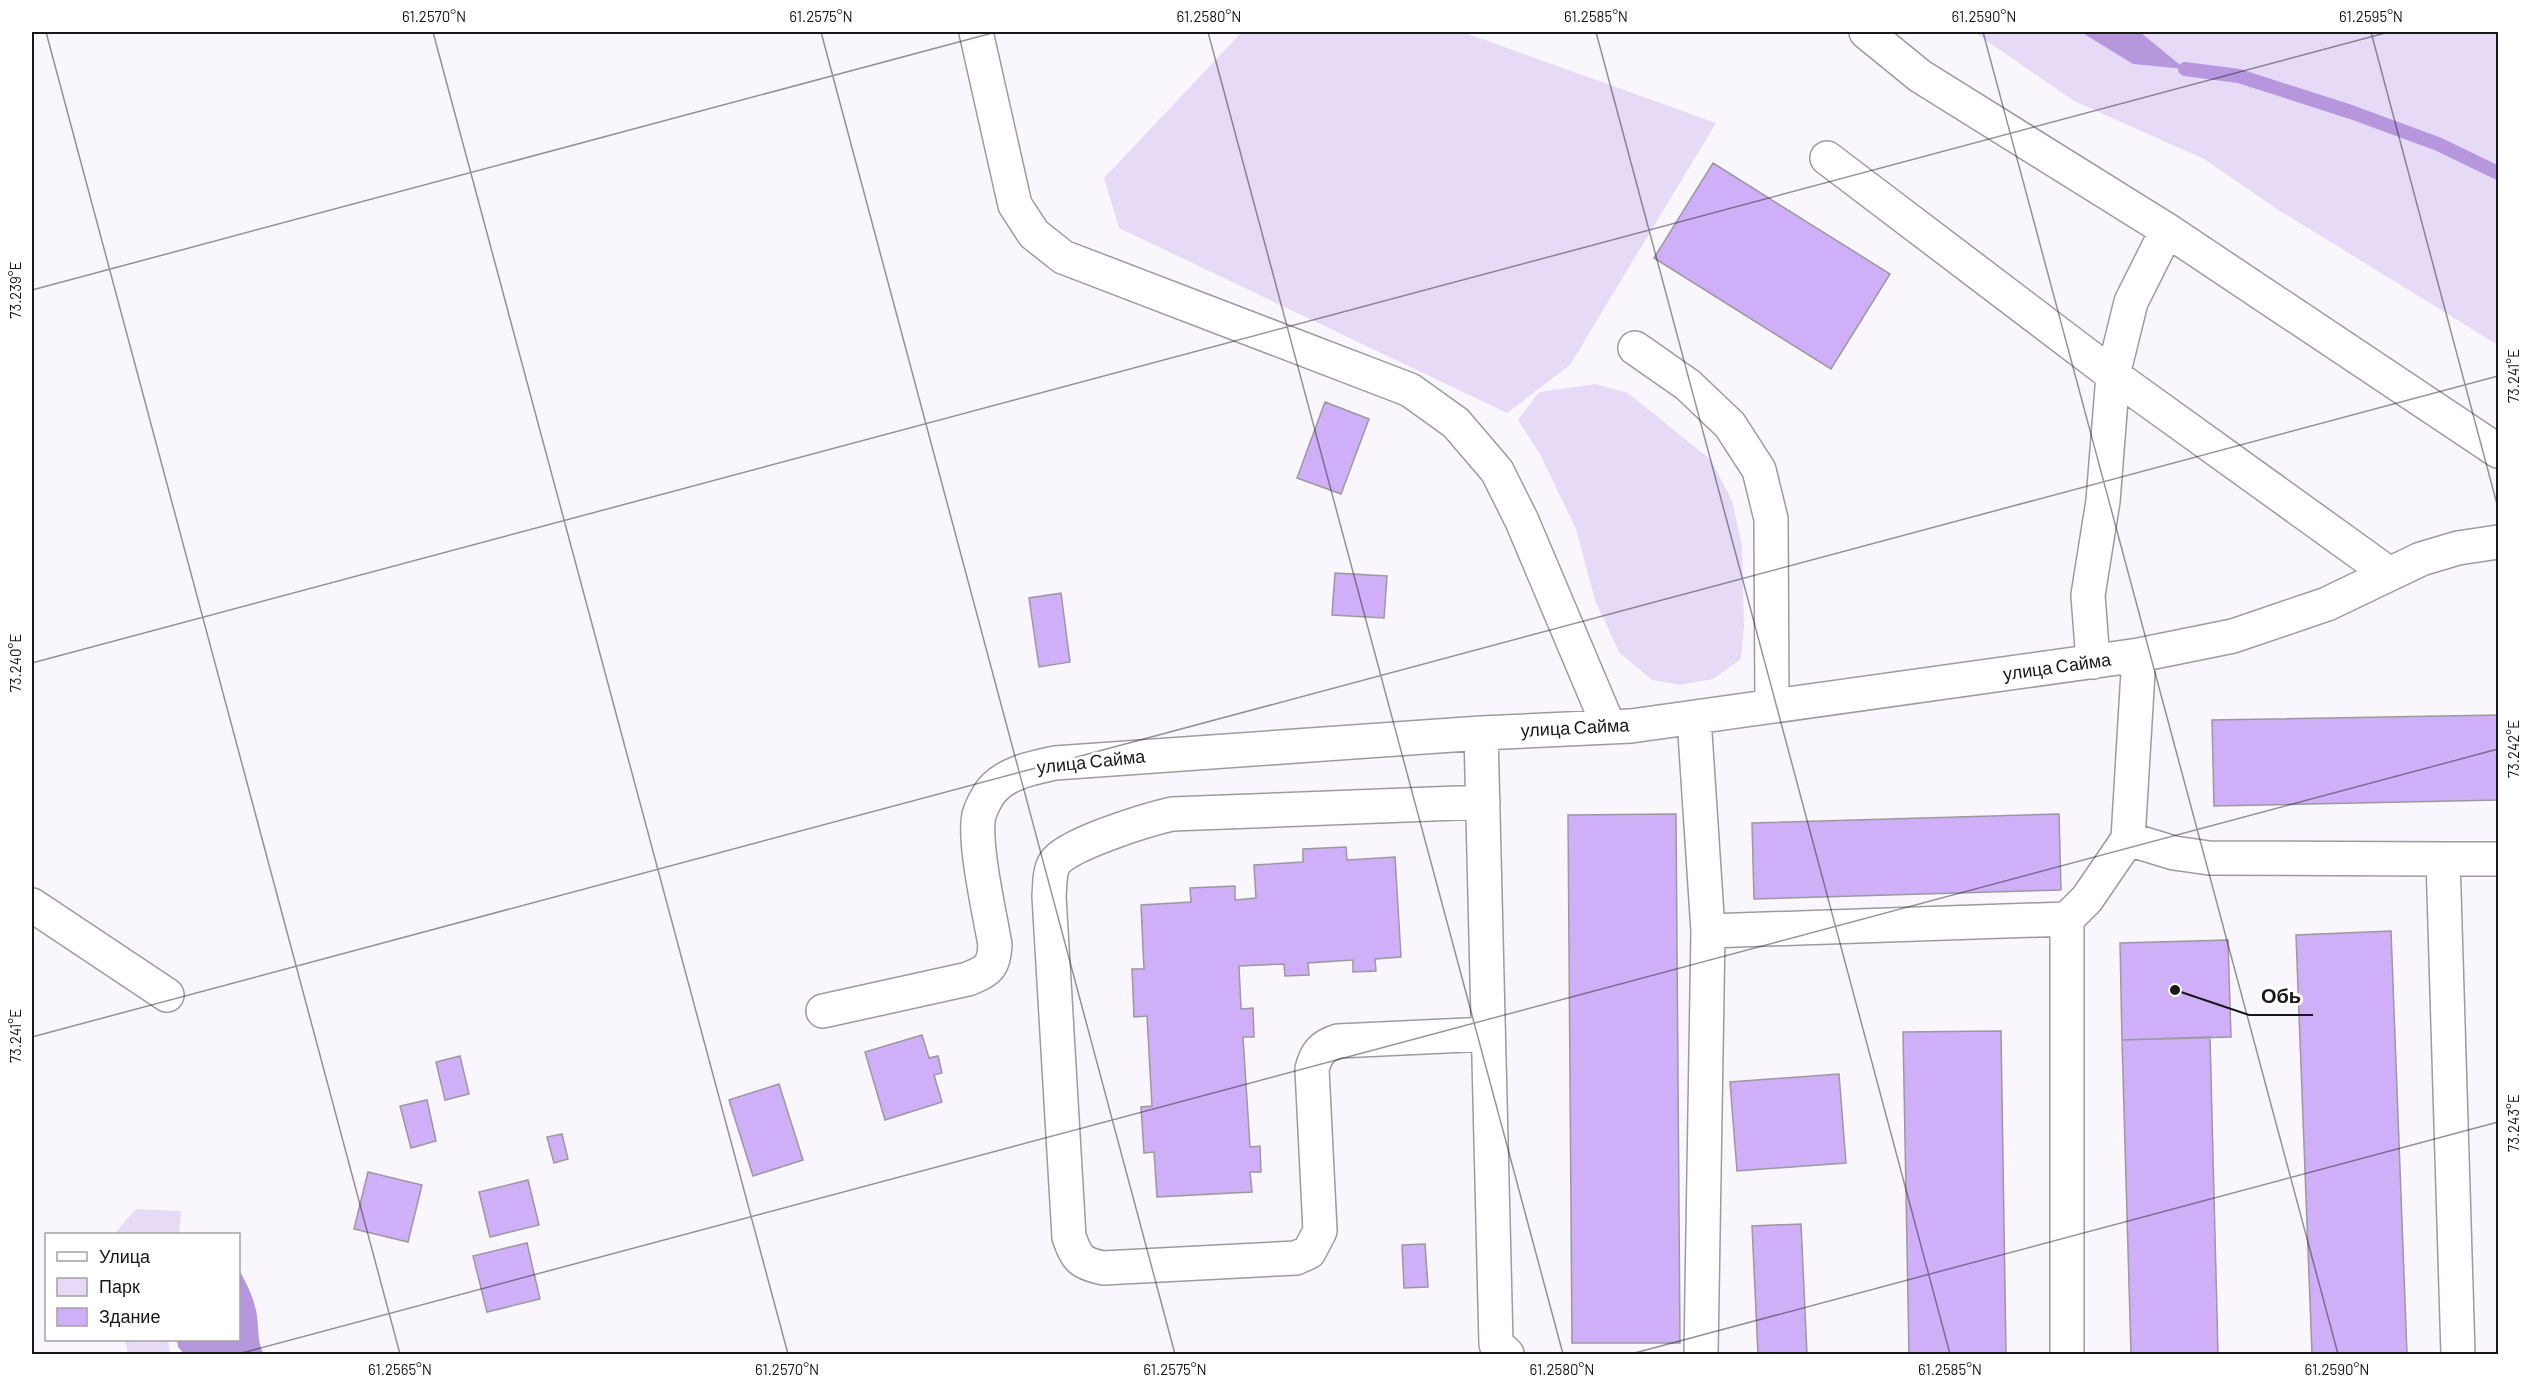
<svg xmlns="http://www.w3.org/2000/svg" width="2530" height="1386" viewBox="0 0 2530 1386" font-family="Barlow,sans-serif">
  <style>
    .green { fill: #e6daf7 }
    .water { fill: #b697de }
    .lines { fill: none; stroke-linecap: round; stroke-linejoin: round }
    .stream { stroke: #b697de; stroke-width: 14 }
    .building { fill: #d0aff9; stroke: #9b999e; stroke-width: 1.5 }
    .minor-casing { stroke: #9d9ba0; stroke-width: 36 }
    .minor { stroke: #fff; stroke-width: 33 }
    .ticks { fill: none; stroke: #181719; stroke-width: 1.5; stroke-opacity: 0.45 }
    .labels { text-anchor: middle; stroke-width: 6; stroke-linejoin: round; paint-order: stroke }
    .street-label { font-size: 18px; fill: #181719; stroke: #fff }
    .leader { fill: none; stroke: #181719; stroke-width: 2 }
    .callout-dot { fill: #181719; stroke: #fff; stroke-width: 2 }
    .callout-label { font-size: 20px; text-anchor: middle; font-weight: bold; fill: #181719; stroke: #fff; stroke-width: 6; stroke-linejoin: round; paint-order: stroke }
    .neatline { fill: none; stroke: #181719; stroke-width: 2 }
    .ticks-label { font-size: 15px; text-anchor: middle; fill: #181719 }
  </style>
  <rect width="100%" height="100%" fill="#f9f7fd"/>
  <path class="green" d="M 1242,32 L 1463,32 L 1716,123 L 1570,365 L 1507,413 L 1119,228 L 1104,178 Z
    M 1974,32 L 2498,32 L 2498,345 L 2277,209 L 2204,159 L 2074,101 Z
    M 1596,384 L 1628,393 L 1711,460 L 1732,501 L 1742,545 L 1744,626 L 1741,659 L 1713,679 L 1680,685 L 1652,680 L 1619,652 L 1595,600 L 1576,529 L 1541,456 L 1518,420 L 1539,392 Z
    M 136,1209 L 181,1211 L 179,1234 L 114,1234 Z
    M 125,1340 L 168,1340 L 170,1354 L 128,1354 Z"/>
  <path class="water" d="M 2081,32 L 2140,32 L 2185,69 L 2133,64 Z
    M 239,1270 C 247,1283 255,1301 257,1316 C 259,1329 257,1343 264,1354 L 184,1354 L 178,1347 L 177,1340 L 238,1340 Z"/>
  <g class="lines">
    <path class="stream" d="M 2185,69 L 2239,76 L 2351,112 L 2438,144 L 2498,173"/>
  </g>
  <path class="building" d="M 1713,163 L 1890,274 L 1831,369 L 1654,258 Z
    M 1325,402 L 1369,419 L 1341,494 L 1297,478 Z
    M 1335,573 L 1387,576 L 1384,618 L 1332,615 Z
    M 1061,593 L 1070,662 L 1039,667 L 1029,598 Z
    M 2498,715 L 2498,800 L 2214,806 L 2212,720 Z
    M 1676,814 L 1680,1343 L 1572,1343 L 1568,815 Z
    M 2059,814 L 2061,890 L 1754,899 L 1752,823 Z
    M 1346,847 L 1347,860 L 1395,857 L 1401,957 L 1375,959 L 1376,971 L 1353,972 L 1353,960 L 1308,963 L 1309,975 L 1285,976 L 1284,964 L 1239,966 L 1241,1009 L 1253,1008 L 1254,1037 L 1243,1037 L 1250,1147 L 1260,1146 L 1261,1172 L 1250,1172 L 1252,1192 L 1157,1197 L 1154,1152 L 1144,1153 L 1141,1107 L 1152,1106 L 1147,1016 L 1134,1017 L 1132,969 L 1144,969 L 1141,905 L 1191,902 L 1190,888 L 1235,886 L 1235,900 L 1256,898 L 1254,865 L 1303,862 L 1303,849 Z
    M 2497,930 L 2498,930 L 2498,997 Z
    M 2391,931 L 2407,1354 L 2312,1354 L 2296,935 Z
    M 2228,940 L 2231,1037 L 2122,1040 L 2120,943 Z
    M 2001,1031 L 2006,1354 L 1909,1354 L 1903,1032 Z
    M 922,1035 L 929,1058 L 938,1056 L 942,1073 L 934,1075 L 942,1102 L 885,1120 L 865,1052 Z
    M 2210,1037 L 2218,1354 L 2131,1354 L 2122,1040 Z
    M 460,1056 L 469,1094 L 445,1100 L 436,1062 Z
    M 1839,1074 L 1846,1163 L 1737,1171 L 1730,1082 Z
    M 779,1084 L 803,1160 L 753,1176 L 729,1100 Z
    M 427,1100 L 436,1141 L 411,1148 L 400,1106 Z
    M 562,1134 L 568,1159 L 554,1163 L 547,1137 Z
    M 368,1172 L 422,1185 L 408,1242 L 354,1229 Z
    M 528,1180 L 539,1225 L 490,1237 L 479,1192 Z
    M 1801,1224 L 1807,1354 L 1758,1354 L 1752,1226 Z
    M 527,1243 L 540,1299 L 487,1312 L 473,1256 Z
    M 1425,1244 L 1428,1287 L 1404,1288 L 1402,1245 Z"/>
  <g class="lines">
    <g class="minor-casing">
      <path id="minor" d="M 976,32 L 1015,205 L 1034,234 L 1063,257 L 1410,390 L 1456,423 L 1497,471 L 1522,521 L 1609,727
        M 1866,32 L 1920,76 L 2167,230 L 2498,451
        M 1827,158 L 2113,375 L 2388,573
        M 1635,348 L 1688,385 L 1730,425 L 1759,470 L 1771,519 L 1772,706
        M 2093,662 L 2088,595 L 2103,501 L 2113,375 L 2131,302 L 2167,230
        M 1694,718 L 1708,931 L 2067,919
        M 1481,733 L 1496,1344 L 1507,1354
        M 1483,802 L 1172,814 C 1150,819 1063,845 1054,864 C 1049,873 1050,886 1049,896 L 1069,1237 C 1077,1259 1080,1263 1103,1268 L 1296,1258 L 1309,1252 L 1320,1231 L 1312,1069 C 1316,1053 1322,1046 1338,1041 L 1488,1034
        M 2128,839 L 2174,853 L 2209,858 L 2443,859
        M 32,905 L 167,995
        M 823,1011 L 968,979 C 989,970 993,968 995,945 C 990,915 973,842 979,815 C 981,808 987,796 992,790 C 1008,772 1033,768 1055,763 L 1481,733 L 1631,726 L 2139,655 L 2233,636 L 2327,604 L 2421,559 L 2458,548 L 2498,542
        M 1701,1354 L 1708,931
        M 2067,1354 L 2067,919 L 2087,899 L 2128,839 L 2139,655
        M 2458,1354 L 2443,859 L 2498,859"/>
    </g>
    <use href="#minor" class="minor"/>
  </g>
  <path class="ticks" d="M 46,32 L 400,1354M 433,32 L 788,1354M 821,32 L 1175,1354M 1208,32 L 1563,1354M 1596,32 L 1950,1354M 1983,32 L 2338,1354M 2371,32 L 2498,508M 32,290 L 996,32M 32,663 L 2389,32M 32,1037 L 2498,376M 238,1354 L 2498,749M 1631,1354 L 2498,1122"/>
  <g class="labels">
    <g class="street-label">
      <text transform="translate(2057 667) rotate(-8)" y="6">улица Сайма</text>
      <text transform="translate(1575 728) rotate(-3)" y="6">улица Сайма</text>
      <text transform="translate(1091 762) rotate(-6)" y="6">улица Сайма</text>
    </g>
  </g>
  <path class="leader" d="M2175 990L2249 1015H2313"/>
  <circle class="callout-dot" cx="2175" cy="990" r="6"/>
  <g class="callout-label">
    <text x="2281" y="1003">Обь</text>
  </g>
  <rect width="2530" height="1386" fill="none" stroke="#ffffff" stroke-width="66"/>
  <rect x="45" y="1233" width="195" height="108" fill="#ffffff" stroke="#a3a2a3" stroke-width="1.5"/>
  <rect x="57" y="1252" width="30" height="9" fill="#ffffff" stroke="#a3a2a3" stroke-width="1.5"/>
  <text x="99" y="1263" font-size="18" fill="#181719">Улица</text>
  <rect x="57" y="1278" width="30" height="18" fill="#e6daf7" stroke="#a3a2a3" stroke-width="1.5"/>
  <text x="99" y="1293" font-size="18" fill="#181719">Парк</text>
  <rect x="57" y="1308" width="30" height="18" fill="#d0aff9" stroke="#a3a2a3" stroke-width="1.5"/>
  <text x="99" y="1323" font-size="18" fill="#181719">Здание</text>
  <rect x="33" y="33" width="2464" height="1320" class="neatline"/>
  <g class="ticks-label">
    <text x="434" y="22">61.2570°N</text>
    <text x="821" y="22">61.2575°N</text>
    <text x="1209" y="22">61.2580°N</text>
    <text x="1596" y="22">61.2585°N</text>
    <text x="1984" y="22">61.2590°N</text>
    <text x="2371" y="22">61.2595°N</text>
    <text transform="translate(16 290) rotate(-90)" y="5">73.239°E</text>
    <text transform="translate(2514 376) rotate(-90)" y="5">73.241°E</text>
    <text transform="translate(16 663) rotate(-90)" y="5">73.240°E</text>
    <text transform="translate(2514 749) rotate(-90)" y="5">73.242°E</text>
    <text transform="translate(16 1036) rotate(-90)" y="5">73.241°E</text>
    <text transform="translate(2514 1123) rotate(-90)" y="5">73.243°E</text>
    <text x="400" y="1375">61.2565°N</text>
    <text x="787" y="1375">61.2570°N</text>
    <text x="1175" y="1375">61.2575°N</text>
    <text x="1562" y="1375">61.2580°N</text>
    <text x="1950" y="1375">61.2585°N</text>
    <text x="2337" y="1375">61.2590°N</text>
  </g>
</svg>
